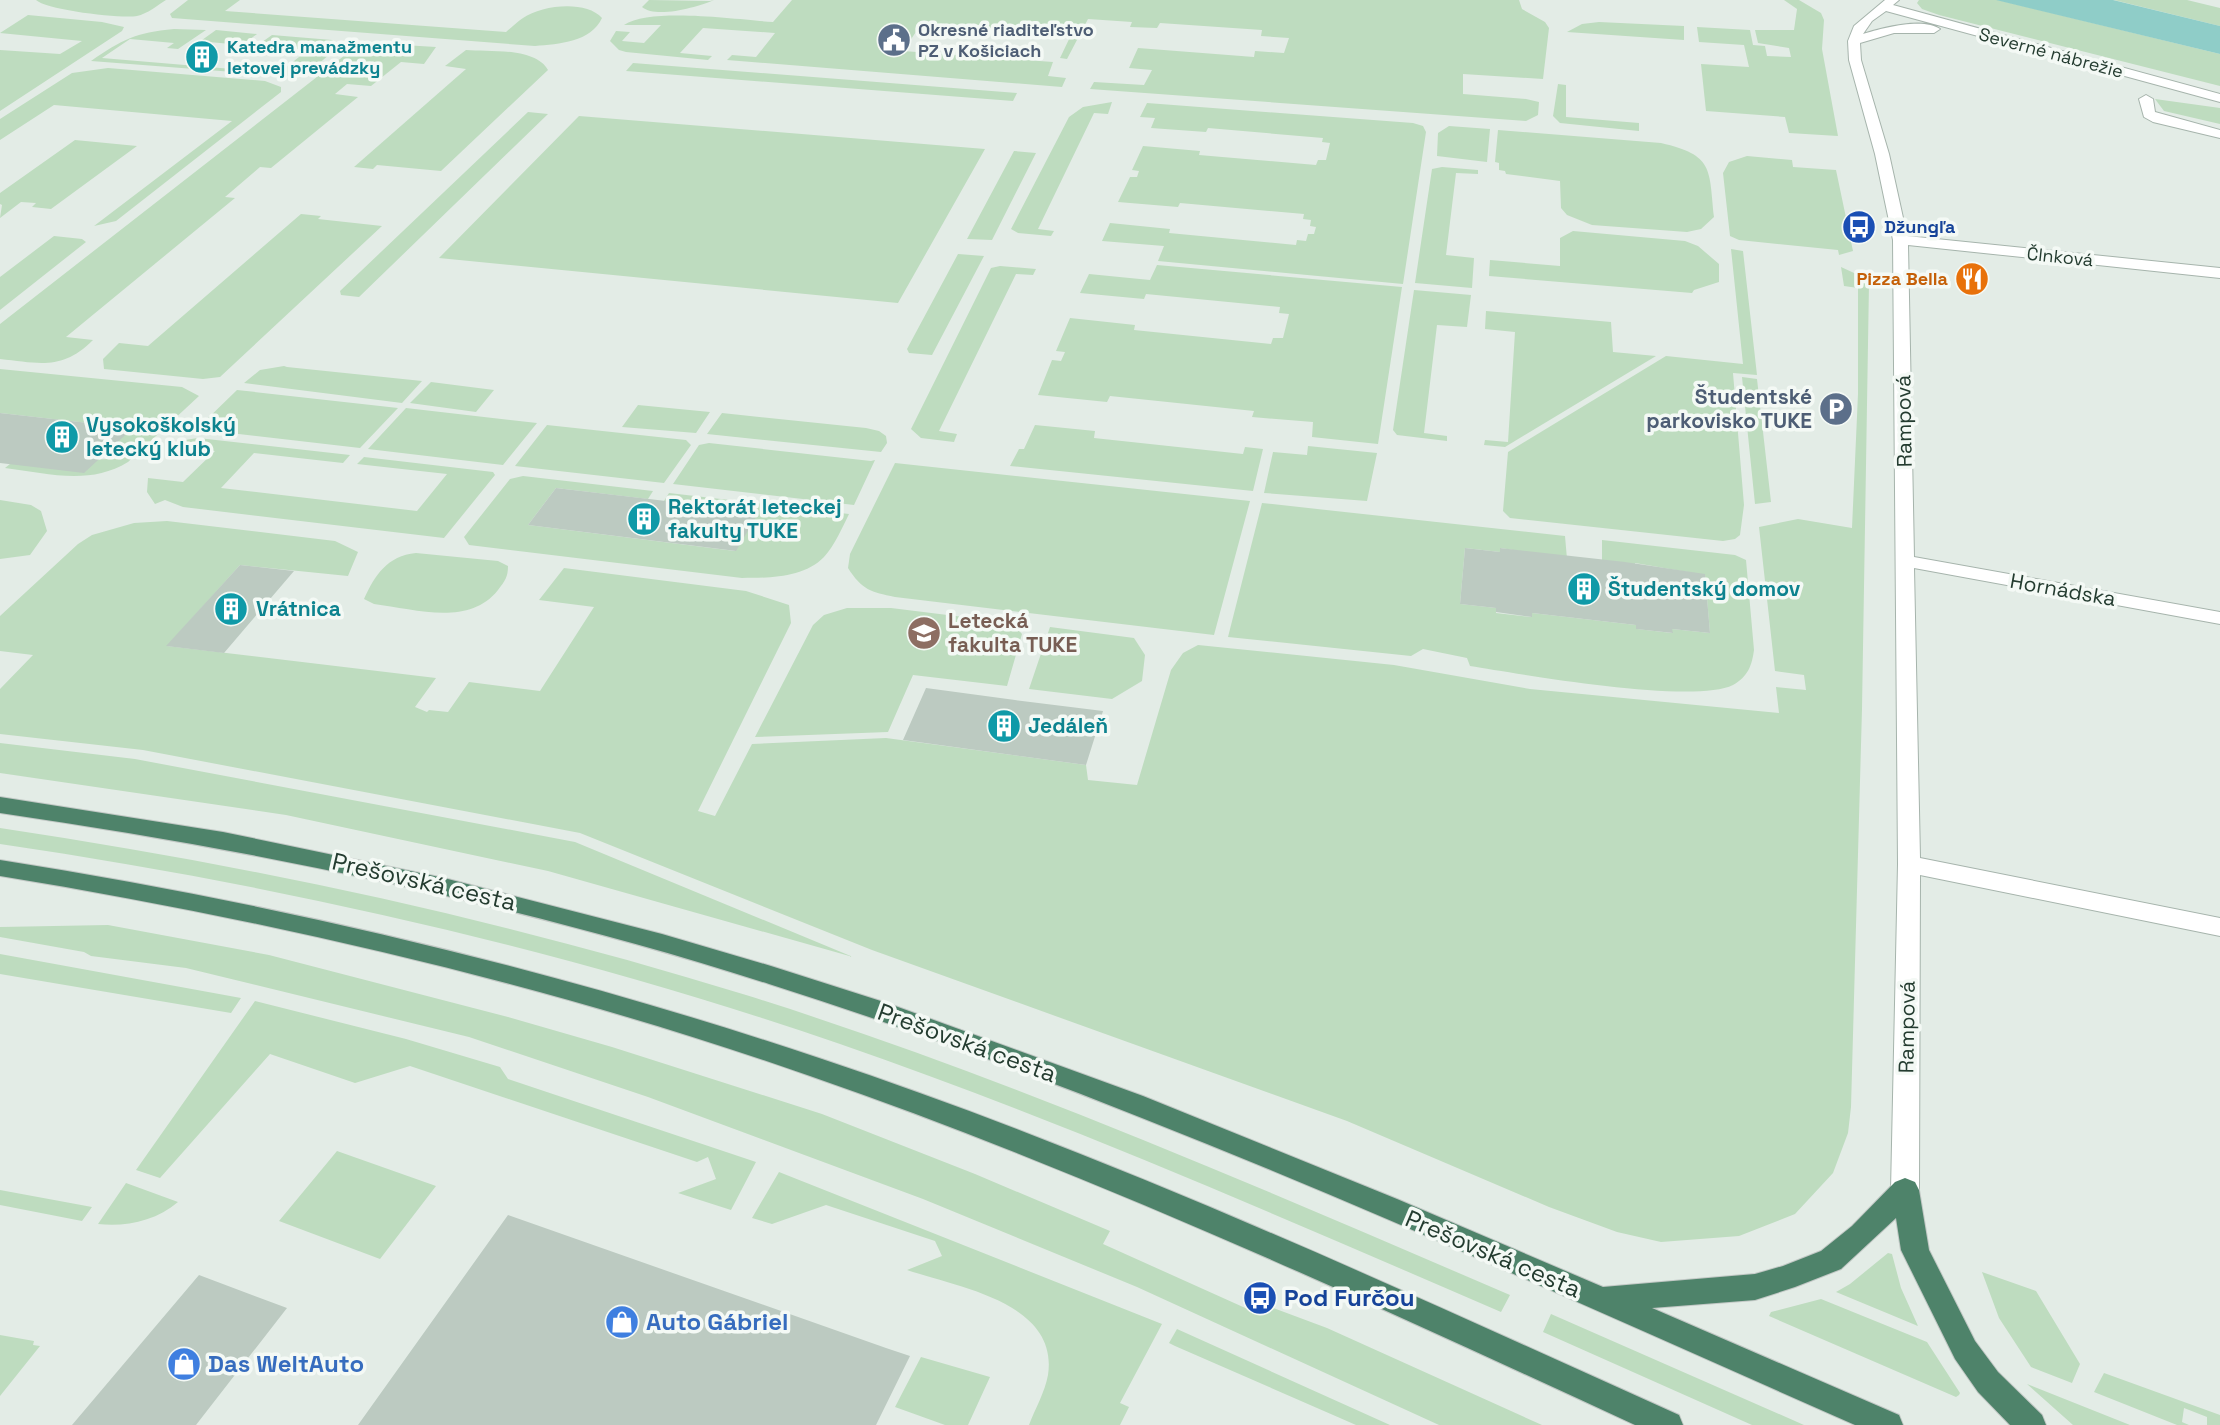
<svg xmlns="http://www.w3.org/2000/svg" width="2220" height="1425" viewBox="0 0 2220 1425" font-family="'Space Grotesk',sans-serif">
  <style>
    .green { fill: #bedcbf }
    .water { fill: #8fcdc8 }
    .building { fill: #bccac1 }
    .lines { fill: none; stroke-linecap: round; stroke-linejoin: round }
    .minor-casing { stroke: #a6b4ac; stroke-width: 2 }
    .trunk-casing { stroke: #c2c8c5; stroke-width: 2 }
    .minor { fill: #fff; fill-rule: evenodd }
    .trunk { fill: #4e836a; fill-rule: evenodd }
    .labels { text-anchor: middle; stroke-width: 7; stroke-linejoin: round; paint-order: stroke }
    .far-service-label { font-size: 18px; font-weight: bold; fill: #4e5e75; stroke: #f4f9f5; text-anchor: start }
    .far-culture-label { font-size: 18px; font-weight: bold; fill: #0d838f; stroke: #f4f9f5; text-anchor: start }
    .far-street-label { font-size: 18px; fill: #243c30; stroke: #f4f9f5 }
    .far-transit-label { font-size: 18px; font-weight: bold; fill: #164399; stroke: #f4f9f5; text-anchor: start }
    .far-food-label { font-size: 18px; font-weight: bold; fill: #c56008; stroke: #f4f9f5; text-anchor: end }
    .service-label { font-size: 21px; font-weight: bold; fill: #4e5e75; stroke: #f4f9f5; text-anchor: end }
    .street-label { font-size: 21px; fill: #243c30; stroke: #f4f9f5 }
    .culture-label { font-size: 21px; font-weight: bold; fill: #0d838f; stroke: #f4f9f5; text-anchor: start }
    .education-label { font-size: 21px; font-weight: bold; fill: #785e54; stroke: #f4f9f5; text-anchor: start }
    .near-street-label { font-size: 24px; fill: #243c30; stroke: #f4f9f5 }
    .near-transit-label { font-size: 24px; font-weight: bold; fill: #164399; stroke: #f4f9f5; text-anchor: start }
    .near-shop-label { font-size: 24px; font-weight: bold; fill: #366cbe; stroke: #f4f9f5; text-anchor: start }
  </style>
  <rect width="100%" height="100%" fill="#e3ece6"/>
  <path class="green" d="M 36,0 L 166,0 C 158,5 147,14 137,16 C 122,19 46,10 36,0 Z
    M 188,0 L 240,0 L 225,11 L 506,32 C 511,28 517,22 523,18 C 542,5 586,0 602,18 C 591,42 559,44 535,46 L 172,18 L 170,14 Z
    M 649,0 L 710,1 L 714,0 C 698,7 656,19 642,7 Z
    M 792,0 L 1519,0 L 1522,9 L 1545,22 L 1549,28 L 1543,79 L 1463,74 L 1463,94 L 1526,99 L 1539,102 L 1538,115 L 1526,121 L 1090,89 L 1094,82 L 1144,85 L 1152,70 L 1129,68 L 1138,48 L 1254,57 L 1255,51 L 1284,53 L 1289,38 L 1261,36 L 1262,30 L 1160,23 L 1157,28 L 1130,27 L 1132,22 L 1088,19 L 1067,59 L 1060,58 L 1072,33 L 922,23 L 903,51 L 1053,62 L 1048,76 L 1066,78 L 1062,87 L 727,60 L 732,55 L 756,57 L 775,33 L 703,28 L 680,53 L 712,56 L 708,60 L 626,52 L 619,50 L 610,41 L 616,31 L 630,32 L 622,41 L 644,43 L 661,25 L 624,25 C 651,7 739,20 773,22 Z
    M 1784,0 L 1799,0 L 1821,13 L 1824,20 L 1822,49 L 1838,136 L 1789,133 L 1785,117 L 1706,111 L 1701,64 L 1749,67 L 1744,45 L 1699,42 L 1697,27 L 1750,30 L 1753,45 L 1765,46 L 1767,56 L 1791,57 L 1789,48 L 1758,43 L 1755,30 L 1794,30 L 1797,9 Z
    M 1919,0 L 1998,0 L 2220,54 L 2220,86 L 1939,15 L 1922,9 L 1917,3 Z
    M 2114,0 L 2187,0 L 2220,8 L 2220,26 Z
    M 28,15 L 102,22 L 124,27 L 122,31 L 0,111 L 0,50 L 60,54 L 82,41 L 0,33 Z
    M 1599,22 L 1684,26 L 1684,40 L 1567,32 L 1582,24 Z
    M 174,29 L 206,30 L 178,49 L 167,48 L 174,43 L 130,39 L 102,58 L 279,73 L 304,53 L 258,50 L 250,55 L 244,55 L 272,35 L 332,40 L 339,46 L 315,67 L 287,76 L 91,61 C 123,39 135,33 174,29 Z
    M 216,30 L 257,34 L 242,45 L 209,42 L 197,51 L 188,50 Z
    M 387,44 L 436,47 L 424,64 L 401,62 L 371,86 L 347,84 L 335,94 L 358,97 L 271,168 L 260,167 L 225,197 L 235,198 L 66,337 L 93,340 C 62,371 39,363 0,359 L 0,324 L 349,52 Z
    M 466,50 C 488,52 535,47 548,70 L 441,171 L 377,165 L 373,169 L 354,167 L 466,69 L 445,66 Z
    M 633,63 L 1017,93 L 1013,101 L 626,71 Z
    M 108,68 L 265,81 L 281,87 L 281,92 L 116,221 L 94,226 L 232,121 L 54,105 L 0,140 L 0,119 L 72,73 Z
    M 1558,84 L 1566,85 L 1566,117 L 1639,123 L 1639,131 L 1560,123 L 1553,116 Z
    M 2155,99 L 2220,108 L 2220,124 L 2164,111 Z
    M 1112,102 L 1108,114 L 1094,113 L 1038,229 L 1054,231 L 1051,236 L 1018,233 L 1011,229 L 1069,117 L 1083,107 Z
    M 1147,103 L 1413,123 L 1423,126 L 1426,132 L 1403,284 L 1158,261 L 1164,246 L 1102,241 L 1110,223 L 1170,229 L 1169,233 L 1296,245 L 1297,240 L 1306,241 L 1308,234 L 1314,234 L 1316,227 L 1310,226 L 1311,220 L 1303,219 L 1304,214 L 1180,203 L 1178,207 L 1118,202 L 1130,177 L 1137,177 L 1139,171 L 1132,170 L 1143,146 L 1200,151 L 1199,155 L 1316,165 L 1318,160 L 1326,160 L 1330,143 L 1322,142 L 1323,138 L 1208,128 L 1206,132 L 1151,128 L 1155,118 L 1140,117 Z
    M 528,112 L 548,114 L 359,297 L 341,295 L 340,291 Z
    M 579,116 L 985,149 L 898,303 L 439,258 Z
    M 1449,126 L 1490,129 L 1487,162 L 1437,156 L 1438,133 Z
    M 1498,130 L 1661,143 C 1714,155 1709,169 1714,217 L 1701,229 L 1687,232 L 1592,225 L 1567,215 L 1561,208 L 1560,181 L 1506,174 L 1505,171 L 1499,170 L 1499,163 L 1495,162 Z
    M 75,140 L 137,146 L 51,209 L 32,207 L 36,203 L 21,202 L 0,218 L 2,205 L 0,204 L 0,193 Z
    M 1014,151 L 1036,153 L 992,240 L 967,239 Z
    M 1747,156 L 1792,160 L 1793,167 L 1836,170 L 1853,251 L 1839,255 L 1838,250 L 1739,240 L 1730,236 L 1723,173 L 1729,162 Z
    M 1442,167 L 1478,170 L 1478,174 L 1456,173 L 1446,255 L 1474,258 L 1472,288 L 1415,283 L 1432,169 Z
    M 301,214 L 321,216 L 318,219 L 382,226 L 220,377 L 203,379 L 104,369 L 103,359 L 119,343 L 148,346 Z
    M 1573,231 L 1685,241 L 1698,246 L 1719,264 L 1719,282 L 1694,290 L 1692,293 L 1489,276 L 1490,260 L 1560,266 L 1560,238 Z
    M 54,236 L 82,239 L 86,242 L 0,310 L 0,277 Z
    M 1731,249 L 1743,251 L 1757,375 L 1733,373 L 1744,505 L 1740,535 L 1735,539 L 1723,541 L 1510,518 L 1503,511 L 1508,452 L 1666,356 L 1743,364 Z
    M 958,254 L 984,256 L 932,355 L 909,353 L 907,349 Z
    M 1157,265 L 1402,287 L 1378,444 L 1312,437 L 1313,422 L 1252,417 L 1254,411 L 1110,396 L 1107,402 L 1038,395 L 1052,360 L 1061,361 L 1065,352 L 1056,351 L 1070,318 L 1135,325 L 1134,330 L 1271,344 L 1273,338 L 1283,338 L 1289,314 L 1279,313 L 1280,307 L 1146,294 L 1144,299 L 1080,293 L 1089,274 L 1150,280 Z
    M 1000,266 L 1036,269 L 1033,275 L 1016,274 L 939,431 L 957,434 L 954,442 L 921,438 L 911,429 L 991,268 Z
    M 1841,267 L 1865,278 L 1869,283 L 1862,709 L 1851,1107 L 1848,1133 L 1833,1173 L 1795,1214 L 1739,1236 L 1661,1242 L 1617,1232 L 1549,1207 L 1347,1121 L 872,950 L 580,833 L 143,750 L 0,734 L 0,689 L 33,655 L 0,651 L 0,616 L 78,544 L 92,535 L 134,523 L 167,521 L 335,541 L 358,552 L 348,576 L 240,565 L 167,646 L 436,678 L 415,707 L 427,712 L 429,710 L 448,712 L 469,682 L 540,691 L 594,607 L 539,600 L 564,568 L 746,591 L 789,605 L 791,623 L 698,811 L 715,816 L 752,744 L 886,738 L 1086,765 L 1088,780 L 1137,785 L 1171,670 L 1183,653 L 1198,645 L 1394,665 L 1530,689 L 1779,713 L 1776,687 L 1806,690 L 1804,675 L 1775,671 L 1759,527 L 1798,519 L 1852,528 L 1858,394 L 1858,288 L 1844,286 Z
    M 1414,290 L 1471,295 L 1467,327 L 1437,325 L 1424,433 L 1447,436 L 1447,441 L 1397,435 L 1393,430 Z
    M 1486,311 L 1611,322 L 1613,352 L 1656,356 L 1505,447 L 1484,445 L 1485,440 L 1508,442 L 1515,332 L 1485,329 Z
    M 284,366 L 287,367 L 422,381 L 402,403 L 244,383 L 260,370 Z
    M 0,369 L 182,387 L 199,396 L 128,462 C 89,486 47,473 5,468 L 10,464 L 108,459 L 120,447 L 114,445 L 132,428 L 0,413 Z
    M 1742,377 L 1757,379 L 1771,502 L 1755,504 Z
    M 431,382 L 494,390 L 476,412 L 410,403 Z
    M 237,390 L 398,408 L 360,448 L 204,430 L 202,424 Z
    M 638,405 L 710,412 L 696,433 L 622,427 Z
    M 406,408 L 537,423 L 503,465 L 368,449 Z
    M 722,413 L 866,428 L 879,431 L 886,436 L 887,443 L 881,452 L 707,434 Z
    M 547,425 L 686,440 L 691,445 L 664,483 L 515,466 Z
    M 1035,425 L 1095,431 L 1094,438 L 1243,454 L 1245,447 L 1263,449 L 1253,491 L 1010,466 L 1019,449 L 1024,449 Z
    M 198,438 L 350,455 L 343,463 L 254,453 L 221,488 L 417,511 L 447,474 L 357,464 L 364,457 L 493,472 L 495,475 L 444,538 L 183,507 L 165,500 L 155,504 L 147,492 L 148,478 L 183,482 L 215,451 L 178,447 L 185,440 Z
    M 709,443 L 871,461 L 875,460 L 854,505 L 673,484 L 699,445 Z
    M 1308,446 L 1377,453 L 1367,501 L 1264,493 L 1273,452 L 1307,455 Z
    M 895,463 L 1250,501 L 1214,635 L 895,597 C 871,592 862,590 848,568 L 850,554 Z
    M 523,476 L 653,491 L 648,499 L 556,488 L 528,525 L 735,551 L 758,512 L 664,501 L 669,493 L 849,514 C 842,528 835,545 824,557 C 804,578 768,578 742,578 L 469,545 L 464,537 L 510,479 Z
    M 0,500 L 31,505 L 41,511 L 47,531 L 30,555 L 0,559 Z
    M 1262,503 L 1565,536 L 1567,559 L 1501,548 L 1500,552 L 1465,548 L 1460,604 L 1496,608 L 1496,613 L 1531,617 L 1532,613 L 1636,625 L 1637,629 L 1672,633 L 1672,629 L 1710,633 L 1705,575 L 1635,563 L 1635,567 L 1602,563 L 1602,540 L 1735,555 L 1746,560 L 1754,650 C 1752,665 1748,677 1733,685 C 1692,705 1521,674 1470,666 L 1467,658 L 1423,649 L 1411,656 L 1228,637 Z
    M 416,553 L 498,561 L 508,566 C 508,577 505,581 498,590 C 469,627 415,609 374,604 L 364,599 C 375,575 387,556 416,553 Z
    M 847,608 L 891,608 L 1012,623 L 1022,634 L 1007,686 L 913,675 L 888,732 L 755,737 L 813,625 L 824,615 Z
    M 1050,627 L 1134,638 L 1145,655 L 1142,681 L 1112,699 L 1029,689 Z
    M 0,743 L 135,759 L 575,842 L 853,957 L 548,871 L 286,815 L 0,773 Z
    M 0,828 C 253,866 501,919 746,995 C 1007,1077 1258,1187 1510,1295 L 1501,1312 C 1283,1218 1065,1122 840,1044 C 567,950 285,886 0,844 Z
    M 108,925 L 269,955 L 508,1017 L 612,1047 L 822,1114 L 975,1174 L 1110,1231 L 1103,1244 L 1252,1311 L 1257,1302 L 1327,1328 L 1542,1425 L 1439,1425 L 1137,1287 L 923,1199 L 648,1097 L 469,1037 L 186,968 L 91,956 L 84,952 L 0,937 L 0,927 Z
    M 0,954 L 241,998 L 231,1013 L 0,974 Z
    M 255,1001 L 406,1039 L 500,1067 L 508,1079 L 756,1162 L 731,1210 L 678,1193 L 716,1179 L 708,1157 L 697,1162 L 410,1066 L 355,1083 L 270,1054 L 160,1178 L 136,1170 Z
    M 337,1151 L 436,1186 L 380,1259 L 279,1221 Z
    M 779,1172 L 1162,1324 L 1120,1403 L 1129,1407 L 1120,1425 L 1029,1425 C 1035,1409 1045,1392 1048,1375 C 1059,1302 957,1287 907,1270 L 942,1256 L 935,1241 L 826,1205 L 772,1224 L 752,1218 Z
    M 126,1183 L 178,1202 C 156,1221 126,1227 98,1224 Z
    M 0,1190 L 92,1207 L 82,1221 L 0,1205 Z
    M 1888,1253 L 1892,1254 L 1901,1288 L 1918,1326 L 1836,1292 L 1850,1284 Z
    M 1982,1272 L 2036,1291 L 2080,1364 L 2072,1383 L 2031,1367 L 1999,1318 Z
    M 1821,1299 L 1927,1342 L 1960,1393 L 1959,1395 L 1956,1397 L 1769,1316 L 1771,1312 Z
    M 1551,1314 L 1804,1425 L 1752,1425 L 1543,1332 Z
    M 1177,1329 L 1390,1425 L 1356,1425 L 1175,1346 L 1169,1343 Z
    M 0,1335 L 34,1341 L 33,1345 L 40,1346 L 0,1396 Z
    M 921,1357 L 990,1377 L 968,1425 L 945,1425 L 895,1407 Z
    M 2104,1373 L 2220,1415 L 2220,1425 L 2207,1425 L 2207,1417 L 2184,1408 L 2182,1422 L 2189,1425 L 2177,1425 L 2094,1392 Z
    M 2027,1384 L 2130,1425 L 2073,1425 Z"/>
  <path class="water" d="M 1996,0 L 2113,0 L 2220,26 L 2220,54 Z"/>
  <path class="building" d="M 0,413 L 133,428 L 84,473 L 0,463 Z
    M 556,488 L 649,499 L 759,512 L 736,551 L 528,525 Z
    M 1465,548 L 1500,552 L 1500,548 L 1625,562 L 1705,574 L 1710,633 L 1672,629 L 1673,633 L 1636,629 L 1636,625 L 1532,613 L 1532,617 L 1496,612 L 1496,608 L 1460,604 Z
    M 240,565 L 294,571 L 224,653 L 166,646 Z
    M 926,688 L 1015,700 L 1103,711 L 1086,765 L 903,740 Z
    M 508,1215 L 886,1348 L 910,1356 L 876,1425 L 358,1425 Z
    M 199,1275 L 287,1308 L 196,1425 L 72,1425 Z"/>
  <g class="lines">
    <g class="minor-casing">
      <path id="minor" d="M 1885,0 L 1899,0 L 1893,5 L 2220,94 L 2220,102 L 1886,11 L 1872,21 L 1863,34 C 1881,28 1924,17 1940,29 L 1934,33 L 1894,33 L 1860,43 L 1861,60 L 1889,154 L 1907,236 L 2220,268 L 2220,278 L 1908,245 L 1914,557 L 2220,612 L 2220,624 L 1914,568 L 1920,858 L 2220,918 L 2220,936 L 1920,875 L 1919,1190 L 1915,1198 L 1905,1202 L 1895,1198 L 1891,1190 L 1898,864 L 1893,240 L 1875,154 L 1849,60 L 1848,41 L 1854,26 Z
        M 2146,95 L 2153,99 L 2155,112 L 2220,130 L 2220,138 L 2153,122 L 2144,117 L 2139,99 Z"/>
    </g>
    <g class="trunk-casing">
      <path id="trunk" d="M 0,797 L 223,832 L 444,878 L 662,934 L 771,966 L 887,1003 L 1143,1096 L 1397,1199 L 1603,1287 L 1755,1274 L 1783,1266 L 1821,1251 L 1852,1226 L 1895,1182 L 1905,1178 L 1915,1182 L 1919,1190 L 1929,1250 L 1975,1341 L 1998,1372 L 2042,1415 L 2046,1425 L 2010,1425 L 1978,1392 L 1955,1359 L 1901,1250 L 1896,1218 L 1841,1269 L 1795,1287 L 1755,1300 L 1652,1308 L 1899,1415 L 1903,1425 L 1855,1425 C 1497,1267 1141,1102 769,984 C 518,904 260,851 0,813 Z
        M 0,860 C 280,904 554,969 822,1059 C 1116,1157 1397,1288 1679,1415 L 1683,1425 L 1635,1425 C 1364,1300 1093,1174 810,1076 C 547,984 275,921 0,876 Z"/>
    </g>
    <use href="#minor" class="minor"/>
    <use href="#trunk" class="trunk"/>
  </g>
  <defs>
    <g id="civic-disc" transform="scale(1.75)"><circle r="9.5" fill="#5c6f8a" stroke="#f4f9f5"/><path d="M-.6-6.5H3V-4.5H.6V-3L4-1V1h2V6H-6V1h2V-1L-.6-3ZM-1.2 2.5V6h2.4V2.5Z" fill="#fff"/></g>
    <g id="building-disc" transform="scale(1.75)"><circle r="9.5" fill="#0f9aa8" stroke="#f4f9f5"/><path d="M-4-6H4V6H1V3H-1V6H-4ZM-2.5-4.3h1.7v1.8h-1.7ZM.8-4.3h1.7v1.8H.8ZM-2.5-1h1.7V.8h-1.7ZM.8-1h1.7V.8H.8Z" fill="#fff"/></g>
    <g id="bus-disc" transform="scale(1.75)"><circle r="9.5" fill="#1a4fb4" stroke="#f4f9f5"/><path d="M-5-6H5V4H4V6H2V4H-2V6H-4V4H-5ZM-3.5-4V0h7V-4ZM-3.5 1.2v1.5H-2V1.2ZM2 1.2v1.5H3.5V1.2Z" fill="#fff"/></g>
    <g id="restaurant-disc" transform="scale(1.75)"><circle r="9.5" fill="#e8710a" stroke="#f4f9f5"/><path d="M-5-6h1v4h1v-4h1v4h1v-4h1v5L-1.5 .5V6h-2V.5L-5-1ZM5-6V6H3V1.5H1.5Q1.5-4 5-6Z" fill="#fff"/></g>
    <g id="parking-disc" transform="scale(1.75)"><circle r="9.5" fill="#5c6f8a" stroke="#f4f9f5"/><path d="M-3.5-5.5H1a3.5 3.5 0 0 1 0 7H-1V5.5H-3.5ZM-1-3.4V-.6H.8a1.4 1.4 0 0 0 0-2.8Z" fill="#fff"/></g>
    <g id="university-disc" transform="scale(1.75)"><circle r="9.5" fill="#8d6e63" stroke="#f4f9f5"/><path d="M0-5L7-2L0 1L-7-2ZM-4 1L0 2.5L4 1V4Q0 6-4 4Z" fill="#fff"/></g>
    <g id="shop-disc" transform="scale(1.75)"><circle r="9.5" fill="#3f7fe0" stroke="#f4f9f5"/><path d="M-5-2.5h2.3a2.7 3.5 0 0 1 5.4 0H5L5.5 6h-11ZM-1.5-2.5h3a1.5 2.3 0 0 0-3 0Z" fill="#fff"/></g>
  </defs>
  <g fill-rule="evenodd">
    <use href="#civic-disc" x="894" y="40"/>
    <use href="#building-disc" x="202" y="57"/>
    <use href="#bus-disc" x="1859" y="227"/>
    <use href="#restaurant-disc" x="1972" y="279"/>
    <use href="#parking-disc" x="1836" y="409"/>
    <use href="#building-disc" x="62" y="437"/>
    <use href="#building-disc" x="644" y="519"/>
    <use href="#building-disc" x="1584" y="589"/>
    <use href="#building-disc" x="231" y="609"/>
    <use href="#university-disc" x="924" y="633"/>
    <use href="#building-disc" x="1004" y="726"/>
    <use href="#bus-disc" x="1260" y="1298"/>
    <use href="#shop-disc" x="622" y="1322"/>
    <use href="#shop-disc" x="184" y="1364"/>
  </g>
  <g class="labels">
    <g class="far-service-label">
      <text x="918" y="36">Okresné riaditeľstvo<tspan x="918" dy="21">PZ v Košiciach</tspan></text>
    </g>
    <g class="far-culture-label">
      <text x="227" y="53">Katedra manažmentu<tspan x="227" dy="21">letovej prevádzky</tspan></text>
    </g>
    <g class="far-street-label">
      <text transform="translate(2051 53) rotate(15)" y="6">Severné nábrežie</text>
      <text transform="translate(2060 257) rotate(6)" y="6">Člnková</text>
    </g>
    <g class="far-transit-label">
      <text x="1884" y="233">Džungľa</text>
    </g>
    <g class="far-food-label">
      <text x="1948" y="285">Pizza Bella</text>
    </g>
    <g class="service-label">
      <text x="1812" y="404">Študentské<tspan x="1812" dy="24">parkovisko TUKE</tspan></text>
    </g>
    <g class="street-label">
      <text transform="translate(1904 421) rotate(-91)" y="7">Rampová</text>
      <text transform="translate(2063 590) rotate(10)" y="7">Hornádska</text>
      <text transform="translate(1907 1027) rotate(-89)" y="7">Rampová</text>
    </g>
    <g class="culture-label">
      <text x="86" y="432">Vysokoškolský<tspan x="86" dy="24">letecký klub</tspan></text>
      <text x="668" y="514">Rektorát leteckej<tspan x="668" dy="24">fakulty TUKE</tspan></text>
      <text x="1608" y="596">Študentský domov</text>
      <text x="256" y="616">Vrátnica</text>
      <text x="1028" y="733">Jedáleň</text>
    </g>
    <g class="education-label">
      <text x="948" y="628">Letecká<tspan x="948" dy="24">fakulta TUKE</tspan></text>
    </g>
    <g class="near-street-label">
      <text transform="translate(424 882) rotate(13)" y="8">Prešovská cesta</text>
      <text transform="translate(967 1043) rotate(20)" y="8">Prešovská cesta</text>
      <text transform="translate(1493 1254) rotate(23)" y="8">Prešovská cesta</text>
    </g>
    <g class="near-transit-label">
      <text x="1284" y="1306">Pod Furčou</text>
    </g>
    <g class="near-shop-label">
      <text x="646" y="1330">Auto Gábriel</text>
      <text x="208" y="1372">Das WeltAuto</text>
    </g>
  </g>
</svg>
